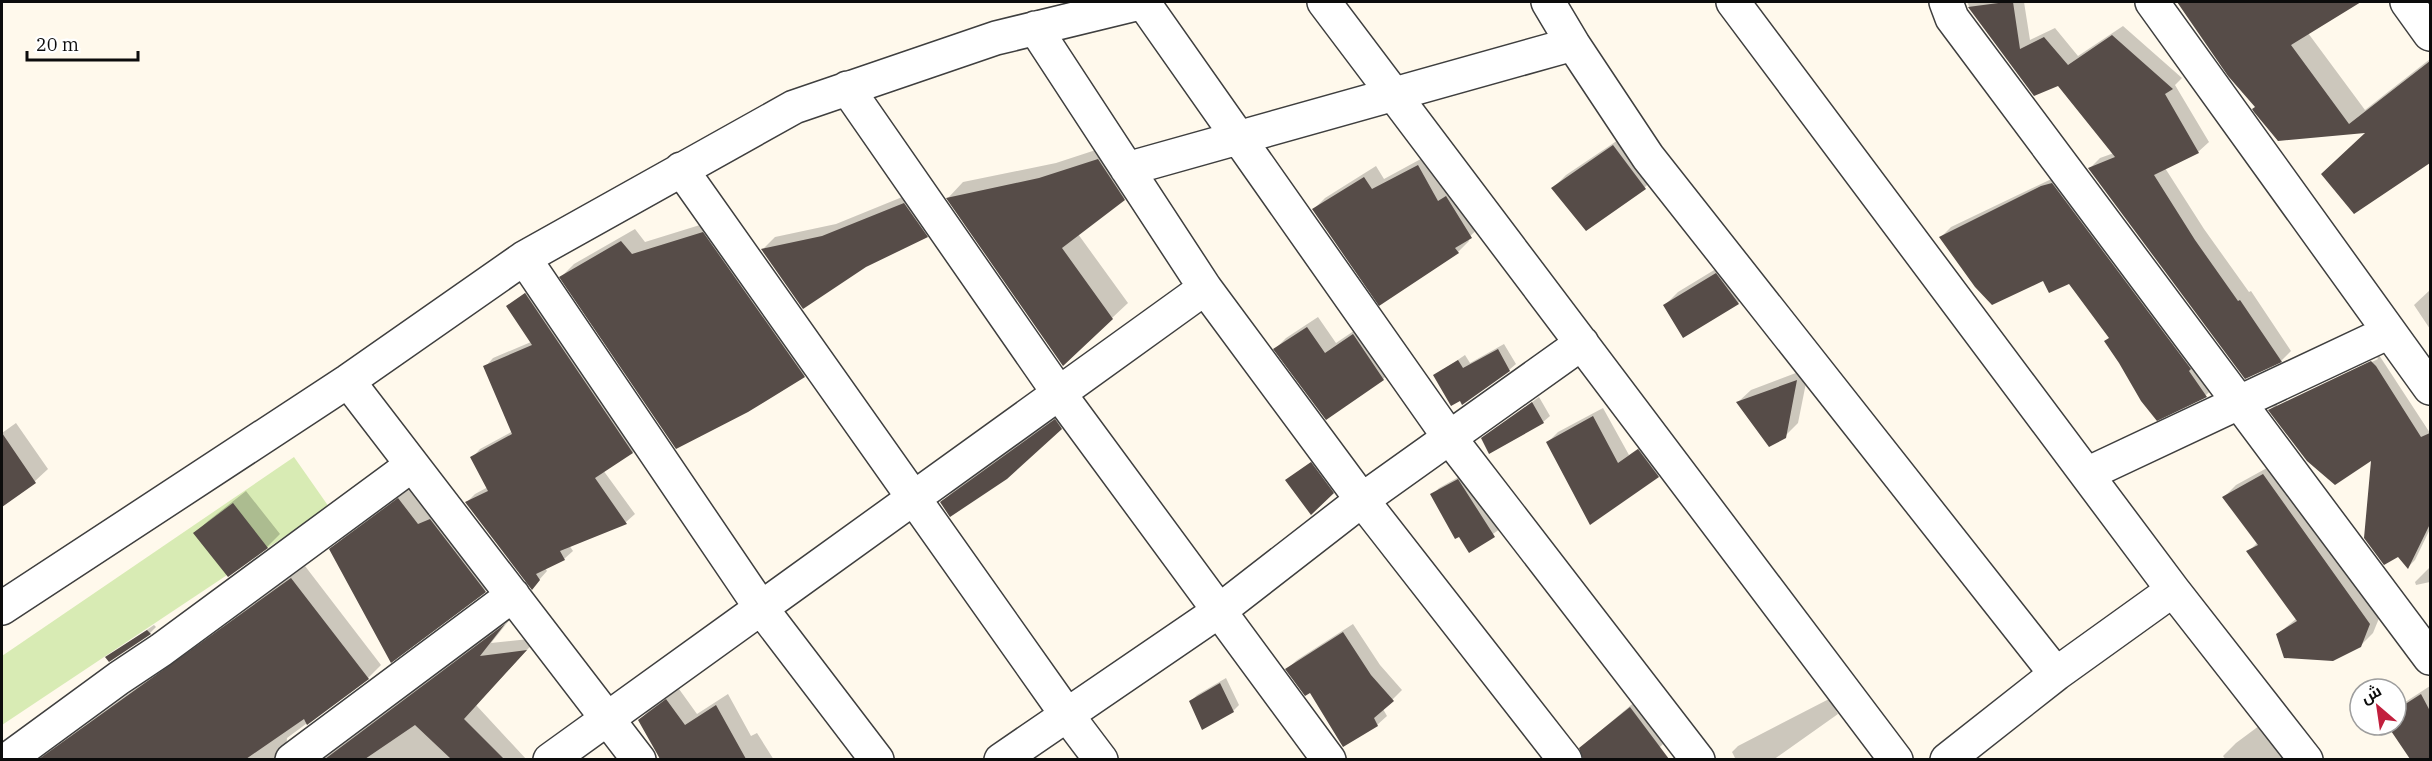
<svg xmlns="http://www.w3.org/2000/svg" width="2432" height="761" viewBox="0 0 2432 761" font-family="'IBM Plex Serif',Cairo,serif">
  <style>
    .green { fill: #d8ebb4 }
    .shadow { fill: #0003; fill-rule: evenodd }
    .building { fill: #564c48 }
    .lines { fill: none; stroke-linecap: round; stroke-linejoin: round }
    .minor-casing { stroke: #3f3f3f; stroke-width: 36 }
    .minor { stroke: #fff; stroke-width: 33 }
  </style>
  <rect width="100%" height="100%" fill="#fff9ec"/>
  <path class="green" d="M 294,457 L 329,507 L 2,725 L 2,656 Z"/>
  <path class="shadow" d="M 1967,2 L 2024,2 L 2030,40 L 2055,28 L 2078,56 L 2123,26 L 2182,78 L 2175,85 L 2209,142 L 2198,152 L 2165,168 L 2204,229 L 2249,292 L 2251,291 L 2291,351 L 2281,361 L 2090,168 L 2100,158 L 2114,153 L 2059,84 L 1970,8 Z
    M 2179,2 L 2358,2 L 2308,33 L 2365,110 L 2430,59 L 2430,161 L 2354,212 L 2368,131 L 2256,106 Z
    M 1627,134 L 1658,175 L 1645,187 L 1586,229 L 1553,188 L 1566,175 Z
    M 1114,144 L 1140,183 L 1124,199 L 1078,234 L 1128,303 L 1112,318 L 948,198 L 963,182 L 1056,163 Z
    M 1430,154 L 1482,225 L 1468,238 L 1469,241 L 1458,252 L 1314,209 L 1325,198 L 1376,166 L 1384,179 Z
    M 2062,174 L 2216,386 L 2206,395 L 2157,419 L 2110,337 L 2069,282 L 2044,279 L 1941,237 L 1951,227 Z
    M 917,191 L 940,224 L 927,236 L 865,266 L 763,249 L 775,237 L 836,224 Z
    M 716,220 L 817,363 L 804,376 L 677,447 L 561,277 L 574,264 L 635,229 L 645,242 Z
    M 1729,261 L 1750,291 L 1738,303 L 1665,305 L 1678,292 Z
    M 534,286 L 641,444 L 633,452 L 603,470 L 635,514 L 626,522 L 569,545 L 573,551 L 564,559 L 545,568 L 547,571 L 532,588 L 467,502 L 475,494 L 488,487 L 472,458 L 480,449 L 513,431 L 485,367 L 493,358 L 531,342 L 508,306 Z
    M 2430,290 L 2430,329 L 2414,305 Z
    M 1318,317 L 1336,343 L 1364,324 L 1394,368 L 1383,379 L 1275,349 L 1286,338 Z
    M 1504,344 L 1516,364 L 1509,370 L 1434,376 L 1465,355 L 1470,363 Z
    M 2379,355 L 2430,433 L 2430,529 L 2415,560 L 2408,567 L 2373,458 L 2270,410 L 2277,403 ZM 2377,357 L 2378,359 L 2277,407 L 2277,404 Z
    M 1809,368 L 1798,423 L 1785,436 L 1738,402 L 1751,390 Z
    M 1539,397 L 1550,416 L 1543,422 L 1483,439 Z
    M 1603,408 L 1629,455 L 1649,441 L 1668,466 L 1658,476 L 1548,442 L 1558,432 Z
    M 1066,410 L 1072,417 L 1061,428 L 942,503 L 952,492 Z
    M 16,423 L 48,469 L 35,481 L 2,505 L 2,433 Z
    M 1318,457 L 1339,486 L 1311,513 L 1287,480 Z
    M 2276,463 L 2382,611 L 2373,633 L 2360,646 L 2278,634 L 2297,618 L 2248,552 L 2258,542 L 2224,497 L 2236,485 Z
    M 1464,474 L 1500,529 L 1470,550 L 1432,495 L 1439,488 Z
    M 412,487 L 498,578 L 485,591 L 391,661 L 331,550 L 344,537 Z
    M 246,491 L 280,534 L 267,547 L 195,533 L 208,521 Z
    M 305,566 L 381,665 L 368,678 L 287,738 L 286,749 L 292,760 L 37,760 Z
    M 2430,567 L 2430,582 L 2416,585 L 2415,582 Z
    M 511,618 L 491,643 L 538,638 L 476,705 L 527,760 L 322,760 Z
    M 1353,624 L 1380,665 L 1402,690 L 1383,709 L 1387,716 L 1377,725 L 1311,691 L 1287,669 L 1297,660 Z
    M 154,625 L 156,627 L 150,633 L 107,657 Z
    M 1226,678 L 1239,705 L 1233,711 L 1191,701 L 1197,695 Z
    M 2430,686 L 2430,760 L 2412,760 L 2389,725 L 2396,725 L 2396,708 Z
    M 679,689 L 697,714 L 728,694 L 751,736 L 757,733 L 774,760 L 661,760 L 640,720 L 651,708 Z
    M 1643,695 L 1672,735 L 1647,760 L 1598,760 L 1586,743 Z
    M 1829,699 L 1838,714 L 1773,760 L 1736,760 L 1732,752 L 1738,746 Z
    M 2271,717 L 2294,747 L 2282,760 L 2226,760 L 2223,756 L 2236,743 Z"/>
  <path class="building" d="M 2006,2 L 2013,2 L 2020,49 L 2044,37 L 2068,65 L 2112,35 L 2173,89 L 2165,94 L 2199,153 L 2154,175 L 2195,240 L 2238,301 L 2240,300 L 2282,362 L 2245,379 L 2088,168 L 2115,157 L 2058,86 L 2034,96 L 1968,7 Z
    M 2177,2 L 2361,2 L 2291,45 L 2349,124 L 2430,61 L 2430,163 L 2354,214 L 2321,174 L 2365,133 L 2278,141 L 2254,112 L 2252,109 L 2255,107 L 2228,76 Z
    M 1613,145 L 1646,189 L 1586,231 L 1551,188 Z
    M 1098,159 L 1125,200 L 1062,248 L 1113,319 L 1063,366 L 946,198 L 1039,178 Z
    M 1418,165 L 1438,201 L 1446,196 L 1472,238 L 1455,248 L 1459,253 L 1379,306 L 1312,209 L 1364,177 L 1372,189 Z
    M 2052,183 L 2191,369 L 2189,371 L 2207,397 L 2157,421 L 2141,401 L 2119,363 L 2104,341 L 2109,338 L 2069,284 L 2049,293 L 2043,281 L 1992,305 L 1975,287 L 1939,237 L 2041,186 Z
    M 904,203 L 928,237 L 866,267 L 803,309 L 761,249 L 822,236 Z
    M 703,232 L 805,377 L 748,412 L 676,449 L 559,277 L 621,241 L 632,254 Z
    M 1716,273 L 1739,304 L 1683,338 L 1663,305 Z
    M 525,293 L 633,453 L 595,478 L 627,524 L 560,551 L 565,560 L 536,574 L 540,580 L 532,590 L 465,502 L 488,491 L 470,457 L 512,434 L 483,366 L 532,345 L 506,306 Z
    M 1307,327 L 1325,353 L 1353,334 L 1384,380 L 1326,420 L 1273,349 Z
    M 1498,349 L 1510,371 L 1462,405 L 1460,401 L 1451,406 L 1433,375 L 1458,360 L 1463,368 Z
    M 2371,361 L 2376,366 L 2421,437 L 2430,433 L 2430,524 L 2408,569 L 2398,557 L 2384,565 L 2364,538 L 2371,461 L 2335,485 L 2307,461 L 2268,410 Z
    M 1797,380 L 1786,438 L 1769,447 L 1736,402 Z
    M 1532,402 L 1544,423 L 1489,454 L 1481,438 Z
    M 1593,416 L 1618,463 L 1638,449 L 1659,477 L 1590,525 L 1546,442 Z
    M 1055,419 L 1062,429 L 1007,479 L 950,517 L 940,502 Z
    M 2,433 L 36,483 L 2,507 Z
    M 1311,462 L 1334,493 L 1311,515 L 1285,480 Z
    M 2263,474 L 2370,624 L 2361,647 L 2333,661 L 2284,658 L 2276,634 L 2297,621 L 2246,551 L 2258,545 L 2222,497 Z
    M 1458,479 L 1495,537 L 1469,553 L 1459,537 L 1455,539 L 1430,494 Z
    M 398,498 L 418,524 L 430,519 L 486,592 L 391,663 L 329,549 Z
    M 233,503 L 268,548 L 228,577 L 193,533 Z
    M 291,578 L 369,679 L 307,725 L 304,719 L 246,759 L 39,759 Z
    M 505,624 L 480,656 L 527,650 L 464,719 L 504,759 L 451,759 L 415,725 L 365,759 L 325,759 Z
    M 147,630 L 151,634 L 109,662 L 105,657 Z
    M 1343,632 L 1371,675 L 1394,701 L 1374,718 L 1378,726 L 1343,747 L 1310,693 L 1305,696 L 1285,669 Z
    M 1220,683 L 1234,712 L 1202,730 L 1189,701 Z
    M 2421,694 L 2430,711 L 2430,759 L 2410,759 L 2387,725 L 2396,725 L 2396,710 Z
    M 666,699 L 685,725 L 716,705 L 746,759 L 660,759 L 638,720 Z
    M 1630,707 L 1669,759 L 1583,759 L 1579,748 Z"/>
  <g class="lines">
    <g class="minor-casing">
      <path id="minor" d="M 1143,2 L 1449,437 L 1698,760
        M 1324,2 L 1896,760
        M 1548,2 L 1573,44 L 1648,157 L 2056,674
        M 1733,2 L 2173,590 L 2306,760
        M 1946,2 L 1952,18 L 2430,658
        M 2152,2 L 2430,388
        M 2407,2 L 2430,34
        M 1035,28 L 1205,288 L 1362,500 L 1565,760
        M 847,88 L 1058,392 L 1329,760
        M 681,169 L 1067,715 L 1101,760
        M 1127,169 L 1573,44
        M 524,258 L 761,608 L 877,760
        M 348,381 L 639,760
        M 2087,474 L 2389,332
        M 2,608 L 348,381 L 524,258 L 794,107 L 996,38 L 1144,2
        M 7,760 L 119,678 L 161,650 L 412,465
        M 292,760 L 513,595
        M 550,760 L 1205,288
        M 1001,760 L 1219,611 L 1362,500 L 1582,343
        M 1947,760 L 2056,674 L 2173,590"/>
    </g>
    <use href="#minor" class="minor"/>
  </g>
  <rect width="2432" height="761" fill="none" stroke="#0c0c0c" stroke-width="6"/>
  <g transform="translate(2378 707) rotate(331)"><circle r="28" fill="#ffffff" stroke="#9e9e9e" stroke-width="1.5"/>
  <path d="M0-4.5L10 22L0 15L-10 22Z" fill="#c21f3d"/>
  <text y="-9" font-size="16" font-weight="bold" text-anchor="middle" fill="#0c0c0c">ش</text>
  </g>
  <path d="M27 51v9h111v-9" fill="none" stroke="#0c0c0c" stroke-width="3"/>
  <text x="36" y="51" font-size="18" fill="#0c0c0c" stroke="#ffffff" stroke-width="4.5" paint-order="stroke">20 m</text>
</svg>
